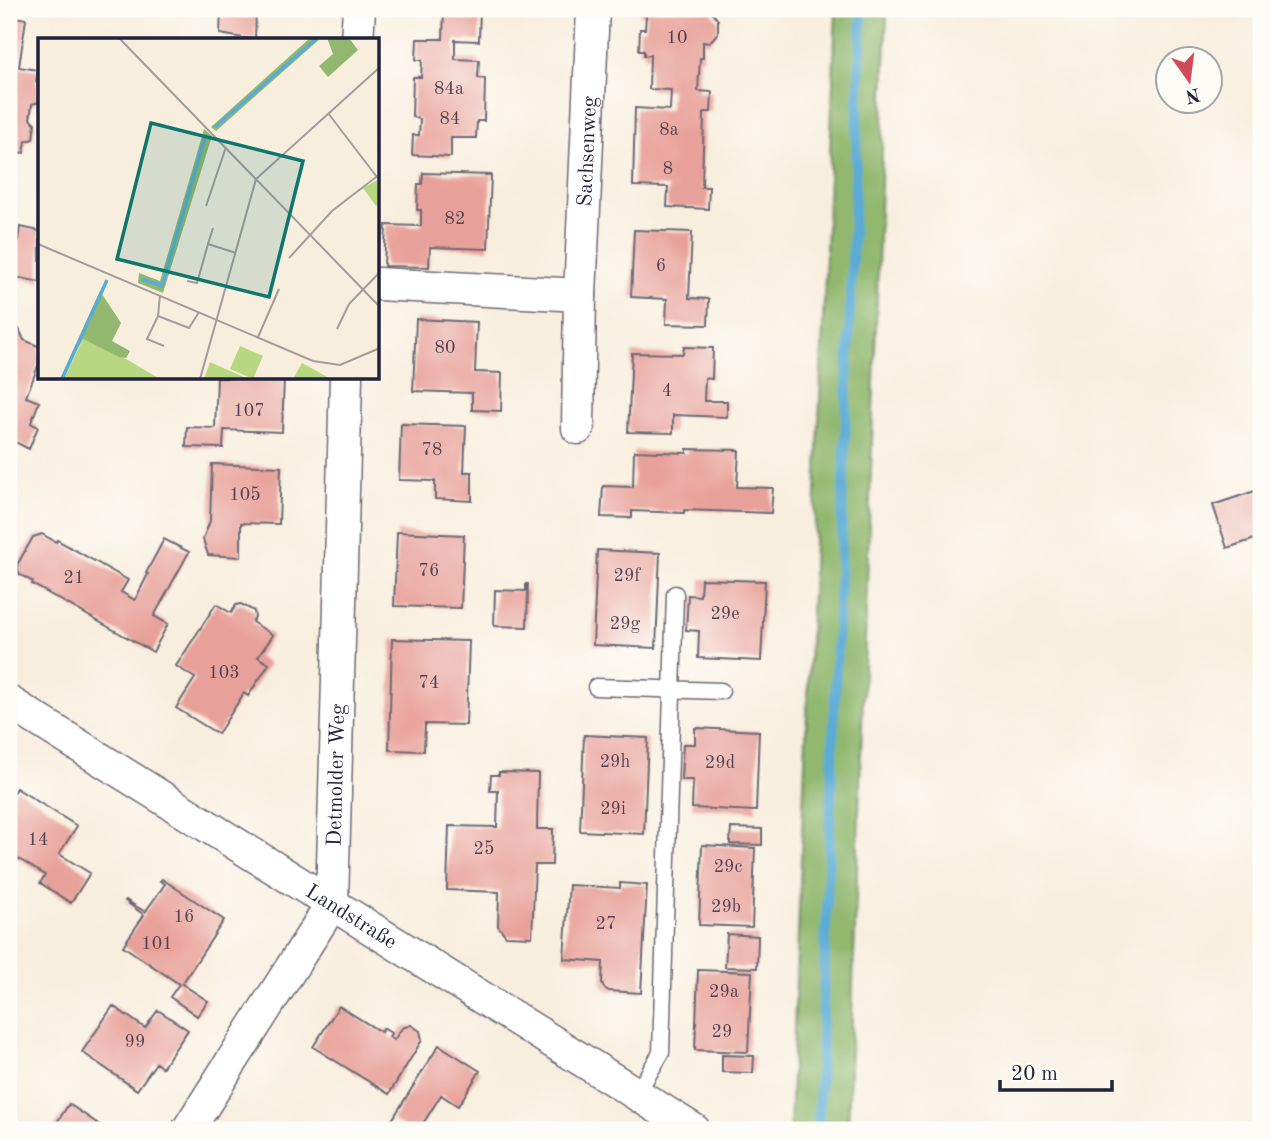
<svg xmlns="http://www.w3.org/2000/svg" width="1270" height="1139" viewBox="0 0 1270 1139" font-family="'Old Standard TT',serif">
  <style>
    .forest { fill: #91b86e; stroke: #5a6d54; stroke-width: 2 }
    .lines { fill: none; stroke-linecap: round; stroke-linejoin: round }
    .stream { stroke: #5aabd5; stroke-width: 10 }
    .building { fill: #e8a19a }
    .lane-casing { stroke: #6d6974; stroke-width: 19 }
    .street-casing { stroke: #6d6974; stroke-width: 35 }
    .lane { stroke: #fff; stroke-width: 16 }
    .street { stroke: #fff; stroke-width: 32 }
    .labels { text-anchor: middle; stroke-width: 6; stroke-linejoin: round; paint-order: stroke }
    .number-label { font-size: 18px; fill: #544253 }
    .street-label { font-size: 21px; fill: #22223b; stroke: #fdfcf7 }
    .inset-river { fill: none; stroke: #5aabd5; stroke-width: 3.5 }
    .inset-road { fill: none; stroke: #a29c9d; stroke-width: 2 }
    .view { fill: #0f766e; fill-opacity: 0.15; stroke: #0f766e; stroke-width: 3.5 }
    .inset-edge { fill: none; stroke: #22223b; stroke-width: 3.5 }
  </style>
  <rect width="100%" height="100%" fill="#fdfcf7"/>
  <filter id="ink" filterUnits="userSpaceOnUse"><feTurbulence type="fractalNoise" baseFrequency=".0143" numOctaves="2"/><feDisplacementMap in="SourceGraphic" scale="14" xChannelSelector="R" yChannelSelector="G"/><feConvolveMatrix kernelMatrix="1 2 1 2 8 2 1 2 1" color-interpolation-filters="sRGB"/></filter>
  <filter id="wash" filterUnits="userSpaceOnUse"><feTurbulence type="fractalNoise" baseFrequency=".00686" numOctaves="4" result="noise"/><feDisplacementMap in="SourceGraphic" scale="28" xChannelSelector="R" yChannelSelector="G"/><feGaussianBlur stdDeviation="1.57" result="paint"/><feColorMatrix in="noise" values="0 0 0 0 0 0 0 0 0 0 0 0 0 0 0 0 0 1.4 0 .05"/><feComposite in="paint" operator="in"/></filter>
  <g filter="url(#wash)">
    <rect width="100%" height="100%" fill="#f8eede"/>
    <path class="forest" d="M 836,9 L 887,9 L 848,1130 L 787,1130 L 790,1126 Z"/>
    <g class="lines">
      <path class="stream" d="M 818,1130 L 862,9"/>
    </g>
    <g id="blocks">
      <path class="building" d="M 221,9 L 256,9 L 255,40 L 220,34 Z
        M 444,9 L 480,9 L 479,41 L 455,40 L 455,59 L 479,60 L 478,78 L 485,79 L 484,121 L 477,121 L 476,138 L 451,138 L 451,157 L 412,155 L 413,135 L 419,135 L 420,119 L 412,117 L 413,77 L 421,77 L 422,60 L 416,60 L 417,39 L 443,39 Z
        M 640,9 L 710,10 L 718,20 L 718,33 L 709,43 L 703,42 L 703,58 L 700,58 L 698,91 L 712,92 L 711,112 L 704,112 L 703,149 L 702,187 L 709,187 L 708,209 L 667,207 L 668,187 L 633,186 L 635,108 L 670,110 L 671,90 L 649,89 L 650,55 L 644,56 L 644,51 L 639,51 L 640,29 L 645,29 L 646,15 L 640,15 Z
        M 9,16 L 26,19 L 19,67 L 38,70 L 36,82 L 40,85 L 39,102 L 32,104 L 30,119 L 35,123 L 33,139 L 26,141 L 24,153 L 9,151 Z
        M 423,173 L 491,175 L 488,249 L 430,247 L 429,267 L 384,266 L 386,225 L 421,226 L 421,210 L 417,210 L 418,184 L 422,184 Z
        M 20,227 L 40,231 L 40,282 L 9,276 L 10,251 L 16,252 Z
        M 634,230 L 692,232 L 689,298 L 709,299 L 708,325 L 666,324 L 667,299 L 631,297 Z
        M 416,319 L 477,322 L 475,372 L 502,373 L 501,411 L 472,410 L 472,393 L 413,391 Z
        M 9,325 L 19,329 L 24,340 L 40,347 L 40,361 L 26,397 L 39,402 L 31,423 L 38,427 L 29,449 L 9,439 Z
        M 684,347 L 713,348 L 712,379 L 705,378 L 704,401 L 727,401 L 727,417 L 673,415 L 673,433 L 628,432 L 632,353 L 683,354 Z
        M 217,378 L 284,378 L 282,432 L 224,430 L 223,448 L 186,447 L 187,427 L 215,428 Z
        M 401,424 L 466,426 L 464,472 L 472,472 L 472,501 L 435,499 L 435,481 L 399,480 Z
        M 687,449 L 739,450 L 737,487 L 773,488 L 771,513 L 684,510 L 684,513 L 632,511 L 632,518 L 601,517 L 603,486 L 633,487 L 634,451 L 687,453 Z
        M 212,464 L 281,467 L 279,524 L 241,523 L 241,557 L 208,555 L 203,539 L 210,521 Z
        M 1261,489 L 1261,537 L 1227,548 L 1213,505 Z
        M 397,532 L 464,535 L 461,608 L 394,606 Z
        M 42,534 L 56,542 L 57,540 L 128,580 L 121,592 L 135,600 L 148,574 L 146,573 L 164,539 L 189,552 L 154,616 L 168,624 L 153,652 L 32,584 L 33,582 L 19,574 L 17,565 L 33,537 Z
        M 597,550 L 660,553 L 656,648 L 593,645 Z
        M 701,579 L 765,581 L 761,661 L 698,658 L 699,631 L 686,630 L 688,595 L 700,596 Z
        M 526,584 L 528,584 L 527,627 L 494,626 L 495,590 L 526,591 Z
        M 216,604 L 231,613 L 236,605 L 241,604 L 254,611 L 255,617 L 252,622 L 273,635 L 258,657 L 269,664 L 248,696 L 244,693 L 218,734 L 176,708 L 195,678 L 176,666 Z
        M 392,639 L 469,641 L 466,725 L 425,724 L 424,751 L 389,750 Z
        M 695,728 L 759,731 L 756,811 L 692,808 L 693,780 L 681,780 L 683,744 L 695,744 Z
        M 584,735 L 648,738 L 644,834 L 580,831 Z
        M 499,772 L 538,773 L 537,829 L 553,829 L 552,865 L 535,865 L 532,937 L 506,936 L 498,926 L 499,892 L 447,890 L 449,826 L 497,827 L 498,791 L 490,791 L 491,775 L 499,775 Z
        M 16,788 L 77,826 L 59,854 L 90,873 L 71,903 L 40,883 L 45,875 L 9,853 L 9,800 Z
        M 731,828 L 762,829 L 762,845 L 730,844 Z
        M 702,845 L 755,848 L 752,927 L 699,925 Z
        M 162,879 L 224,920 L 182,984 L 208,1001 L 197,1016 L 170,997 L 179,984 L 123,946 L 144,915 L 125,901 L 126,900 L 145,912 L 165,884 L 160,881 Z
        M 620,883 L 647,885 L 641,993 L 609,991 L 604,988 L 602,983 L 603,962 L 564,959 L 569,885 L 620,888 Z
        M 727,934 L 758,936 L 757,968 L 725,967 Z
        M 698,970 L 752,972 L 748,1052 L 695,1050 Z
        M 113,1006 L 145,1028 L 158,1010 L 188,1030 L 162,1068 L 156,1063 L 137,1090 L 82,1052 Z
        M 339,1006 L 381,1032 L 383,1028 L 391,1033 L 389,1037 L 394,1040 L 402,1028 L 411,1025 L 420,1031 L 422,1040 L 389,1094 L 313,1047 Z
        M 439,1045 L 480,1071 L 458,1106 L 441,1095 L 419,1130 L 408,1130 L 392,1120 Z
        M 722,1055 L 754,1056 L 753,1073 L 722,1072 Z
        M 69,1104 L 107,1130 L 52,1130 Z"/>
    </g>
  </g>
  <g filter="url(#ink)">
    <use href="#blocks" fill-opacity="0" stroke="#6d6974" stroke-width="2"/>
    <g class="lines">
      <g class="lane-casing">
        <path id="lane" d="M 596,687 L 721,691
          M 636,1095 L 661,1053 L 675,594"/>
      </g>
      <g class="street-casing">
        <g id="street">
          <path d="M 357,40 L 359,9"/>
          <path d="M 378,284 L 580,295 L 578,428"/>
          <path id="s1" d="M 580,295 L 593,9"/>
          <path id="s2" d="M 9,702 L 694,1130"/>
          <path id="s3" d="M 188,1130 L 332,904 L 346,378"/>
        </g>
      </g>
      <use href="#lane" class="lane"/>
      <use href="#street" class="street"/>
    </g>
  </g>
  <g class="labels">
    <g class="number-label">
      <text x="677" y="43">10</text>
      <text x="449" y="94">84a</text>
      <text x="450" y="124">84</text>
      <text x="669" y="135">8a</text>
      <text x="668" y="174">8</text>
      <text x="455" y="224">82</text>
      <text x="661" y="271">6</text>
      <text x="445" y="353">80</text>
      <text x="667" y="396">4</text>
      <text x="249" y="416">107</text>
      <text x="432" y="455">78</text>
      <text x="245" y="500">105</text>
      <text x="429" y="576">76</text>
      <text x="627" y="581">29f</text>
      <text x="74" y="583">21</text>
      <text x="725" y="619">29e</text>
      <text x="625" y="629">29g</text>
      <text x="224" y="678">103</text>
      <text x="429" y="688">74</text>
      <text x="615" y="767">29h</text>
      <text x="720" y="768">29d</text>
      <text x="613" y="814">29i</text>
      <text x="38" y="845">14</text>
      <text x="484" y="854">25</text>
      <text x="728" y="872">29c</text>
      <text x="726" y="912">29b</text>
      <text x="184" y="922">16</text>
      <text x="606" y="929">27</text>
      <text x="157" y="949">101</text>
      <text x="724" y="997">29a</text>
      <text x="722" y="1037">29</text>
      <text x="135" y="1047">99</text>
    </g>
    <g class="street-label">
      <text dy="7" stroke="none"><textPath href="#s1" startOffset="144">Sachsenweg</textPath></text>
      <text dy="7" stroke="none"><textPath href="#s3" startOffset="397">Detmolder Weg</textPath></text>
      <text dy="7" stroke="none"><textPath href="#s2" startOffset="404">Landstraße</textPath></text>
    </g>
  </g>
  <g transform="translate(38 38)">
    <rect width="341" height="341" fill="#f8eede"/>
    <path d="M 339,142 L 341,166 L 338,168 L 325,150 ZM 45,301 L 88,321 L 122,341 L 26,341 ZM 202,308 L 225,318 L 215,341 L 192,331 ZM 172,324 L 210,341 L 166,341 ZM 264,325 L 293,341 L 255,341 Z" fill="#b7d880"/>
    <path d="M 272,0 L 283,0 L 178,93 L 173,89 ZM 289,0 L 311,0 L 320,12 L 290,39 L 281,28 L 295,16 ZM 166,91 L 174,98 L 125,255 L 100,245 L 101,235 L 122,243 ZM 62,253 L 83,285 L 74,303 L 92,313 L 88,320 L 81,319 L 45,301 L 22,341 Z" fill="#91b86e"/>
    <path class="inset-river" d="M 177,89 L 279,0M 104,241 L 124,248 L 167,99M 24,341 L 69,242"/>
    <path class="inset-road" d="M 81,0 L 342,269M 290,75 L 342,143M 168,168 L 188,109M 175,190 L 170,206 L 198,215M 0,206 L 275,323 L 302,327 L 342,310M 251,220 L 294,173 L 342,136M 149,243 L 159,245 L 170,206M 122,257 L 120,278 L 151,290 L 161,274M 120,278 L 109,301 L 126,308M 299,291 L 311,266 L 342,234M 220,299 L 241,251M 162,341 L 218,141 L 342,29"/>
    <path class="view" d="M 113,85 L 265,123 L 231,259 L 79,221 Z"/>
    <rect width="341" height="341" class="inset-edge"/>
  </g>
  <rect width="1270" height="1139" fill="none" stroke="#fdfcf7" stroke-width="35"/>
  <g transform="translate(1189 80) rotate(166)"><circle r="33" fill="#fdfcf7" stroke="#a5a5ac" stroke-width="2"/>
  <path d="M0-5L12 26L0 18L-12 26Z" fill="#d1495b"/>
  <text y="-10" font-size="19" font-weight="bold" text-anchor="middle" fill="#22223b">N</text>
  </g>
  <path d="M1000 1080v10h112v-10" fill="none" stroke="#22223b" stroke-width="3.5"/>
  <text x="1011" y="1080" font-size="21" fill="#22223b" stroke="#fdfcf7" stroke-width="5" paint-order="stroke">20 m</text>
</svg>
